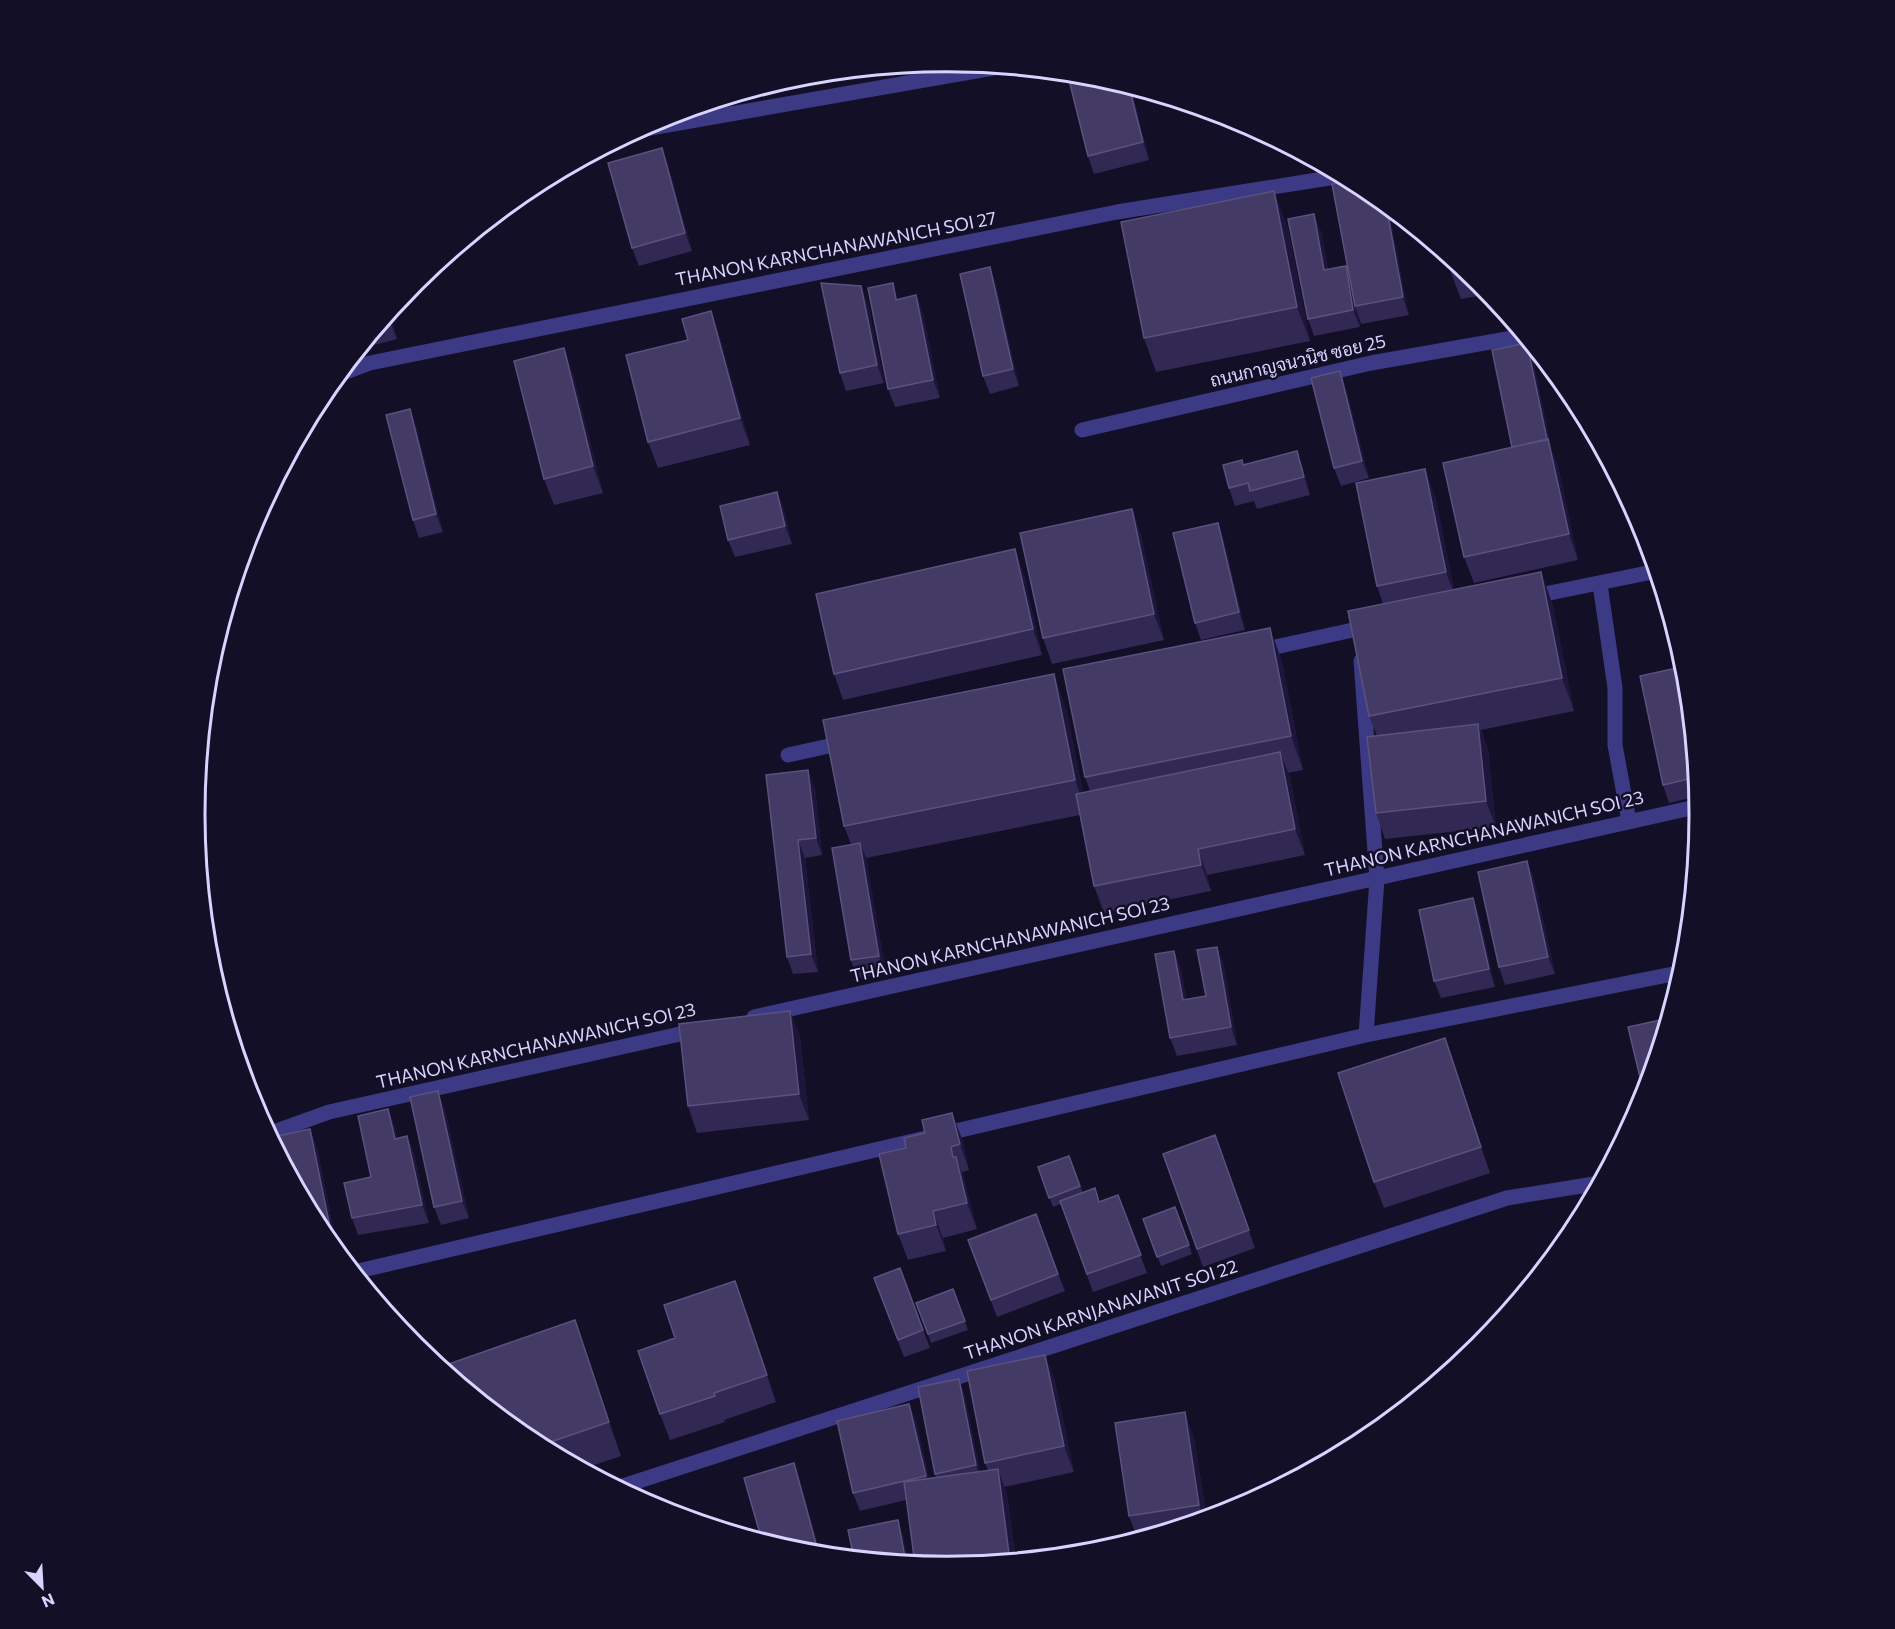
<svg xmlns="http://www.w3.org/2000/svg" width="1895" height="1629" viewBox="0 0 1895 1629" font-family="Commissioner,Sarabun,sans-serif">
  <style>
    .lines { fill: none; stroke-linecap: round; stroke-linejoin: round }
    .service { stroke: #3d3a85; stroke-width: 15 }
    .minor { stroke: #3d3a85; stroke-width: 15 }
    .wall { fill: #312854 }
    .shaded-wall { fill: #1d163a }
    .building { fill: #433a66; stroke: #5a527e; stroke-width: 1.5 }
    .labels { text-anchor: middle; stroke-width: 5; stroke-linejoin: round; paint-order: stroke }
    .street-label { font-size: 18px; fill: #d9d4ff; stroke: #130f26 }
    .rim { fill: none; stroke: #d9d4ff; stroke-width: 3 }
  </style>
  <rect width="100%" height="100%" fill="#130f26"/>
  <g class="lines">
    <path class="service" d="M 639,130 L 999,67"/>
    <path class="minor" d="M 340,374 L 370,363 L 1117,212 L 1342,176
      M 1082,430 L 1371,363 L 1524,336
      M 1600,584 L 1615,688 L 1615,745 L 1629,821
      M 1530,597 L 1657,571
      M 1257,651 L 1371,626
      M 788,755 L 847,742
      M 754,1017 L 1700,806
      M 1366,1035 L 1683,972
      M 268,1134 L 329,1112 L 698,1030
      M 354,1272 L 1366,1035 L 1377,879 L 1361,661
      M 617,1488 L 1507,1198 L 1600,1183"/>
  </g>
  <path class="wall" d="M 1095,76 L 1131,87 L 1149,160 L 1094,174 L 1088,156 Z
    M 668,165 L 692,251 L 639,266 L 632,248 Z
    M 1366,189 L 1409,315 L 1361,324 L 1358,314 L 1360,327 L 1314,336 L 1308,319 L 1321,231 L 1328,270 L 1346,266 L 1349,275 Z
    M 1287,225 L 1310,341 L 1156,372 L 1144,338 Z
    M 1446,255 L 1480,282 L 1490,294 L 1461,299 L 1448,265 Z
    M 990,267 L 996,285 L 1019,386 L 990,394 L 983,376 Z
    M 916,295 L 923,313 L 940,398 L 895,407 L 888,389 L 899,299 Z
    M 868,304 L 884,383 L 846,391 L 840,373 Z
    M 390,313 L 397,339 L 360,349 Z
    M 720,338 L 750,445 L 658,468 L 648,442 Z
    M 1527,343 L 1533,360 L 1552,451 L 1558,466 L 1578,560 L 1474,583 L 1464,557 L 1512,447 Z
    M 573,374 L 603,493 L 554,505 L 544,479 Z
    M 1346,389 L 1369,478 L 1341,486 L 1334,468 Z
    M 416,427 L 443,532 L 419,538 L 413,520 Z
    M 1297,451 L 1303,469 L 1310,495 L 1257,509 L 1254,501 L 1235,506 L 1229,488 L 1244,465 Z
    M 777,492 L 784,510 L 792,544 L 735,557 L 728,540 Z
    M 1435,495 L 1454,589 L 1541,572 L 1553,606 L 1574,711 L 1481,730 L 1488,750 L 1496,827 L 1385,839 L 1376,813 L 1377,736 L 1369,716 L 1383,604 L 1377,586 Z
    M 1132,509 L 1141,535 L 1164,640 L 1052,664 L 1043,638 Z
    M 1218,523 L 1224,541 L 1245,630 L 1201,640 L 1195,623 Z
    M 1024,575 L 1042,655 L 843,700 L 834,674 Z
    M 1270,628 L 1282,662 L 1303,770 L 1288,773 L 1290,778 L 1305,855 L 1207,875 L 1211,891 L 1104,913 L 1094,886 L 1080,815 L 866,858 L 886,974 L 857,978 L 851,960 L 851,844 L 844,826 L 1066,708 L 1083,793 L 1090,791 L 1085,777 Z
    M 1686,668 L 1699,796 L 1669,803 L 1663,785 Z
    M 766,775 L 815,788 L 822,855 L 805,858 L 818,972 L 793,974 L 787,957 Z
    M 1527,861 L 1534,879 L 1555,974 L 1505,985 L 1499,967 Z
    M 1479,915 L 1495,987 L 1441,998 L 1434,981 Z
    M 1217,947 L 1224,965 L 1237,1045 L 1177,1056 L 1170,1038 L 1174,951 L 1181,969 L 1186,999 L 1206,996 Z
    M 790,1011 L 800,1037 L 809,1120 L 697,1133 L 688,1106 Z
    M 1445,1038 L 1490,1173 L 1384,1208 L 1374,1182 Z
    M 388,1109 L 395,1127 L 397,1139 L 407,1136 L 414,1154 L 429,1223 L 358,1235 L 352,1218 L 371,1177 Z
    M 445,1109 L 469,1218 L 441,1225 L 434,1207 Z
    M 952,1113 L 962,1139 L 969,1170 L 962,1172 L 965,1183 L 977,1229 L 943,1238 L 946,1251 L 908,1260 L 898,1234 L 906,1148 Z
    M 1215,1135 L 1255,1248 L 1203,1267 L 1163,1154 Z
    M 317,1147 L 338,1253 L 321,1233 Z
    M 1069,1156 L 1083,1193 L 1099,1202 L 1118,1195 L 1147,1273 L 1093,1292 L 1061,1204 L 1053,1207 L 1038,1167 Z
    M 1175,1207 L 1192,1254 L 1161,1266 L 1143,1219 Z
    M 968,1240 L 1058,1274 L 1065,1291 L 997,1317 Z
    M 900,1268 L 930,1348 L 904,1357 L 874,1278 Z
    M 953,1289 L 968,1330 L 931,1343 L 916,1303 Z
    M 744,1307 L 776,1402 L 724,1420 L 725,1422 L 670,1440 L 660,1414 L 675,1338 Z
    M 575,1320 L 621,1456 L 583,1469 L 529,1440 Z
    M 1045,1355 L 1055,1381 L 1074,1472 L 1004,1487 L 1007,1495 L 1016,1561 L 948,1568 L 906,1500 L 860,1511 L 853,1493 L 909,1404 L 916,1421 L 929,1479 L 936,1478 L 935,1474 L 959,1379 L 965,1397 L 980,1472 L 988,1471 L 985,1463 Z
    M 1194,1438 L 1207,1519 L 1138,1540 L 1129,1516 Z"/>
  <path class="shaded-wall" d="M 1129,86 L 1131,87 L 1149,160 L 1143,142 Z
    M 662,148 L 668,165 L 692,251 L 685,233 Z
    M 1274,191 L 1287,225 L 1310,341 L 1297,307 Z
    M 1386,205 L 1389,208 L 1409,315 L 1403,297 Z
    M 1314,214 L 1321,231 L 1331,288 L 1324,270 Z
    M 1346,266 L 1352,284 L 1355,306 L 1358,314 L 1360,327 L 1353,310 Z
    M 990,267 L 996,285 L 1019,386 L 1013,369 Z
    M 893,283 L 899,301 L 896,300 Z
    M 861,286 L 868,304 L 884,383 L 877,365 Z
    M 916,295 L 923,313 L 940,398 L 933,380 Z
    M 711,311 L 720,338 L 750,445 L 740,418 Z
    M 390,313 L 397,339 L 390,322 L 388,315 Z
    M 1527,343 L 1533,360 L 1552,451 L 1558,466 L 1578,560 L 1569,534 Z
    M 564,348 L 573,374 L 603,493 L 593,466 Z
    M 1340,371 L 1346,389 L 1369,478 L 1362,461 Z
    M 410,409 L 416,427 L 443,532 L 436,514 Z
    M 1297,451 L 1303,469 L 1310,495 L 1304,477 Z
    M 1425,469 L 1435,495 L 1456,598 L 1446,572 Z
    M 777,492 L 784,510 L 792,544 L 785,526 Z
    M 1132,509 L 1141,535 L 1164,640 L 1154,614 Z
    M 1218,523 L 1224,541 L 1245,630 L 1239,612 Z
    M 1015,549 L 1024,575 L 1042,655 L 1033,629 Z
    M 1541,572 L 1553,606 L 1574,711 L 1562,678 Z
    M 1270,628 L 1282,662 L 1303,770 L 1291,736 Z
    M 1054,674 L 1066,708 L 1087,814 L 1075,780 Z
    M 1478,724 L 1488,750 L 1496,827 L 1486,801 Z
    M 1280,752 L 1290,778 L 1305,855 L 1295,829 Z
    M 808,770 L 815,788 L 822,855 L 816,838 Z
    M 798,840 L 805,858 L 818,972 L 811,954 Z
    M 860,843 L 867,860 L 886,974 L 879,956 Z
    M 1198,849 L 1207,875 L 1211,891 L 1201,865 Z
    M 1527,861 L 1534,879 L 1555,974 L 1548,957 Z
    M 1473,898 L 1479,915 L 1495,987 L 1489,969 Z
    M 1217,947 L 1224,965 L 1237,1045 L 1231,1027 Z
    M 1174,951 L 1181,969 L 1189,1018 L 1183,1000 Z
    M 790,1011 L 800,1037 L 809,1120 L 799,1094 Z
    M 1445,1038 L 1455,1064 L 1490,1173 L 1481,1147 Z
    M 438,1091 L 445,1109 L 469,1218 L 462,1201 Z
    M 388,1109 L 395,1127 L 401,1157 L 395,1139 Z
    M 952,1113 L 962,1139 L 969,1170 L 960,1144 Z
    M 310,1129 L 317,1147 L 338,1253 L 336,1251 L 333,1242 Z
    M 407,1136 L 414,1154 L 429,1223 L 422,1205 Z
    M 951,1147 L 959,1169 L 956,1157 L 965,1183 L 977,1229 L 967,1203 Z
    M 933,1211 L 943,1238 L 946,1251 L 936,1225 Z
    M 575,1320 L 587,1354 L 621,1456 L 609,1422 Z
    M 1045,1355 L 1055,1381 L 1074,1472 L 1064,1446 Z
    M 959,1379 L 965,1397 L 982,1483 L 976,1465 Z
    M 909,1404 L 916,1421 L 933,1494 L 926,1476 Z
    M 1185,1412 L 1194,1438 L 1207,1519 L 1205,1520 L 1199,1505 Z
    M 794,1463 L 803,1490 L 821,1555 L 819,1555 Z
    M 998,1469 L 1007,1495 L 1016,1561 L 1010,1561 Z
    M 898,1520 L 904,1538 L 909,1564 L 906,1563 Z"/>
  <path class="building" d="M 1089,75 L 1095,76 L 1129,86 L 1143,142 L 1088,156 L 1069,80 Z
    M 662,148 L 685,233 L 632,248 L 608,163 Z
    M 1351,180 L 1366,189 L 1386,205 L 1403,297 L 1355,306 L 1332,184 Z
    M 1274,191 L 1297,307 L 1144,338 L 1121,222 Z
    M 1314,214 L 1324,270 L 1346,266 L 1353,310 L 1308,319 L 1288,219 Z
    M 1446,255 L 1457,263 L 1448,265 Z
    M 990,267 L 1013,369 L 983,376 L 960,274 Z
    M 821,283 L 861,286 L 877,365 L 840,373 Z
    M 893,283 L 896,300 L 916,295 L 933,380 L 888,389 L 868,288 Z
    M 711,311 L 740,418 L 648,442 L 626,355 L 688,340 L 682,319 Z
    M 388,315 L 390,322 L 381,324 Z
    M 1527,343 L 1547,440 L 1512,447 L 1492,350 Z
    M 564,348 L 593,466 L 544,479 L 514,361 Z
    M 1340,371 L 1362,461 L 1334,468 L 1311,378 Z
    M 410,409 L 436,514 L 413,520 L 386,415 Z
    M 1548,439 L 1569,534 L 1464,557 L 1443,463 Z
    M 1297,451 L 1304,477 L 1250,491 L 1248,483 L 1229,488 L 1223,465 L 1242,460 L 1243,465 Z
    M 1425,469 L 1446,572 L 1377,586 L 1356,483 Z
    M 777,492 L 785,526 L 728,540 L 720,506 Z
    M 1132,509 L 1154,614 L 1043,638 L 1020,533 Z
    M 1218,523 L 1239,612 L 1195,623 L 1173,533 Z
    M 1015,549 L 1033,629 L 834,674 L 816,594 Z
    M 1541,572 L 1562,678 L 1369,716 L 1348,611 Z
    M 1270,628 L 1291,736 L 1085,777 L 1063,669 Z
    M 1686,666 L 1697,777 L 1663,785 L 1640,676 Z
    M 1054,674 L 1075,780 L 844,826 L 823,720 Z
    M 1478,724 L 1486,801 L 1376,813 L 1367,737 Z
    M 1280,752 L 1295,829 L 1198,849 L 1201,865 L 1094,886 L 1076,794 Z
    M 808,770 L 816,838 L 798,840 L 811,954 L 787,957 L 766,775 Z
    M 860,843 L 879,956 L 851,960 L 832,848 Z
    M 1527,861 L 1548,957 L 1499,967 L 1478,872 Z
    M 1473,898 L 1489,969 L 1434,981 L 1419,910 Z
    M 1217,947 L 1231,1027 L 1170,1038 L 1155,954 L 1174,951 L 1183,1000 L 1206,996 L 1197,950 Z
    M 790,1011 L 799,1094 L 688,1106 L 679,1024 Z
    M 1669,1018 L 1645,1098 L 1628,1027 Z
    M 1445,1038 L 1481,1147 L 1374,1182 L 1338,1073 Z
    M 438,1091 L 462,1201 L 434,1207 L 410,1097 Z
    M 388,1109 L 395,1139 L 407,1136 L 422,1205 L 352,1218 L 344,1183 L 371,1177 L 358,1116 Z
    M 952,1113 L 960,1144 L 951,1147 L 953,1157 L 956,1157 L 967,1203 L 933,1211 L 936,1225 L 898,1234 L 879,1154 L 906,1148 L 904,1138 L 925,1133 L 922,1120 Z
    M 310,1129 L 333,1242 L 330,1243 L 321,1233 L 283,1160 L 278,1136 Z
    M 1215,1135 L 1249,1230 L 1197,1249 L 1163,1154 Z
    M 1069,1156 L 1080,1186 L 1049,1198 L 1038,1167 Z
    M 1095,1188 L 1099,1202 L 1118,1195 L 1141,1255 L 1087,1274 L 1060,1201 Z
    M 1175,1207 L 1189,1245 L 1157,1257 L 1143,1219 Z
    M 1036,1214 L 1058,1274 L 991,1300 L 968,1240 Z
    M 900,1268 L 923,1330 L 898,1340 L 874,1278 Z
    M 735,1281 L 767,1375 L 714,1393 L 715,1396 L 660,1414 L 638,1351 L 675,1338 L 664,1305 Z
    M 953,1289 L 965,1321 L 928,1334 L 916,1303 Z
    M 575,1320 L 609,1422 L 539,1446 L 529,1440 L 440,1367 Z
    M 1045,1355 L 1064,1446 L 985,1463 L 967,1371 Z
    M 1466,1359 L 1449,1373 L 1447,1363 Z
    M 959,1379 L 976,1465 L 935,1474 L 918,1387 Z
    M 909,1404 L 926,1476 L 853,1493 L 837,1421 Z
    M 1185,1412 L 1199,1505 L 1129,1516 L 1115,1423 Z
    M 794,1463 L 819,1555 L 800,1553 L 762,1541 L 744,1478 Z
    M 998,1469 L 1010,1561 L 948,1568 L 915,1564 L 904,1482 Z
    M 898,1520 L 906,1563 L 854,1558 L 848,1530 Z"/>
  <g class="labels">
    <g class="street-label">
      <text transform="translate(836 249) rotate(-11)" y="6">THANON KARNCHANAWANICH SOI 27</text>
      <text transform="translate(1298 361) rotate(-13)" y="6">ถนนกาญจนวนิช ซอย 25</text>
      <text transform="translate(1484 834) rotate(-13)" y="6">THANON KARNCHANAWANICH SOI 23</text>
      <text transform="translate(1010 940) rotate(-13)" y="6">THANON KARNCHANAWANICH SOI 23</text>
      <text transform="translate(536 1046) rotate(-13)" y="6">THANON KARNCHANAWANICH SOI 23</text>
      <text transform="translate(1101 1310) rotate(-18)" y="6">THANON KARNJANAVANIT SOI 22</text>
    </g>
  </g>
  <path d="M0 0H1895V1629H0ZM205 814a742 742 0 1 1 1484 0a742 742 0 1 1-1484 0Z" fill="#130f26" fill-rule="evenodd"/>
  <path class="rim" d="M205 814a742 742 0 1 1 1484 0a742 742 0 1 1-1484 0Z"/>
  <g transform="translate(42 1587) rotate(156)" stroke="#130f26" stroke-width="4.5" paint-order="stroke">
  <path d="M0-4.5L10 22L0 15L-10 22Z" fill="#d9d4ff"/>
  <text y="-9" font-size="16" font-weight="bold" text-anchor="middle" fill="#d9d4ff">N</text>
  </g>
</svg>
